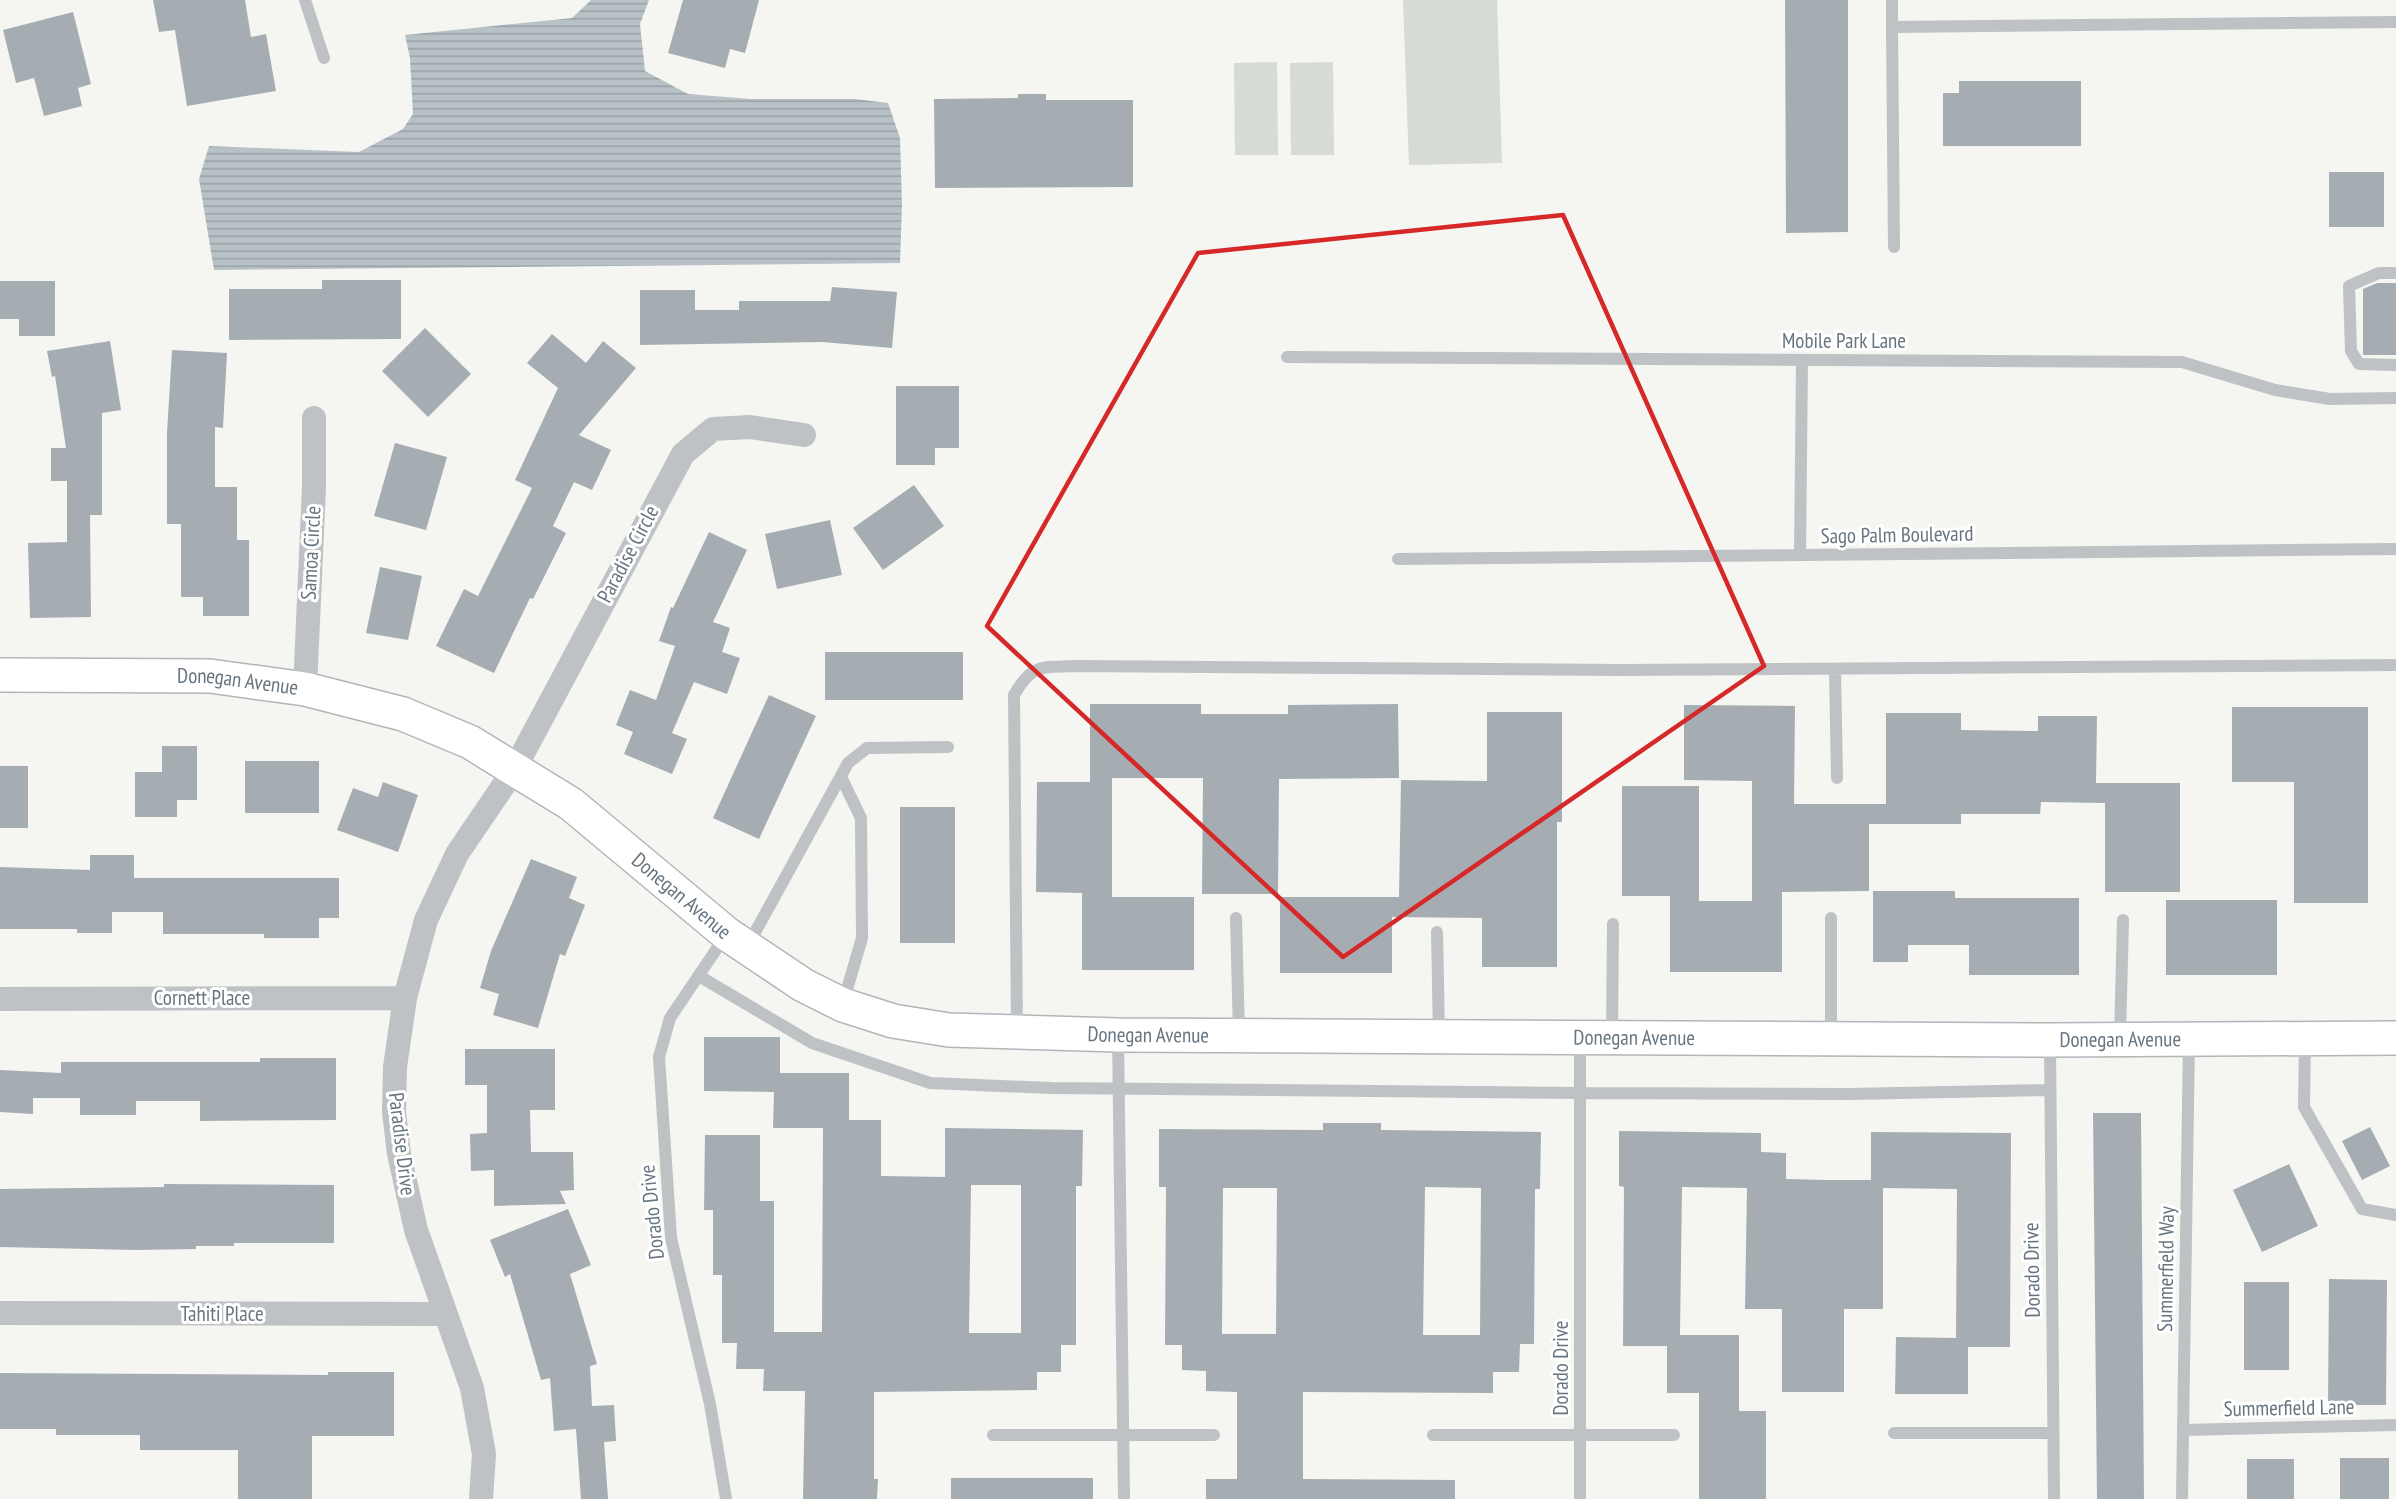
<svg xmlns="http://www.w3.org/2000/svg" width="2396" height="1499" viewBox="0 0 2396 1499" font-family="'PT Sans Narrow',sans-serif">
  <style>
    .pitch { fill: #d6dbd3 }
    .water { fill: url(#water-rules) }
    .building { fill: #a6adb2; fill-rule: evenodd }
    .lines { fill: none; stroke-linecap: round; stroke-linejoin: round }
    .secondary-casing { stroke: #b1b6b9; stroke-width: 36 }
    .lane { stroke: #bec2c5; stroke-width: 12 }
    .street { stroke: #bec2c5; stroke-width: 24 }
    .secondary { stroke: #fff; stroke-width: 33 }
    .marked { fill: none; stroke: #d62828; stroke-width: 4.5; stroke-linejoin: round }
    .labels { text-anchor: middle; stroke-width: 6; stroke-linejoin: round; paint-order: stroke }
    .street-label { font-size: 21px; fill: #677580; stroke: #fff }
  </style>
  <defs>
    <pattern id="water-rules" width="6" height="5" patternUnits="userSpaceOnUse" patternTransform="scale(1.5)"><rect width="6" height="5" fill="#b8c1c6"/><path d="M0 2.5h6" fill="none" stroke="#99a1a6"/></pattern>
  </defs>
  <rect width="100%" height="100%" fill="#f5f5f2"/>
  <path class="pitch" d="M 1403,0 L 1497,0 L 1502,163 L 1409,165 Z
    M 1277,62 L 1278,155 L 1235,155 L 1234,63 Z
    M 1333,62 L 1334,155 L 1291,155 L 1290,63 Z"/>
  <path class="water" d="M 591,0 L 649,0 L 640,24 L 645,71 L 688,94 L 751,99 L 855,99 L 888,103 L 900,138 L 902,205 L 900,263 L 214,270 L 199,179 L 209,146 L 359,152 L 403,129 L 413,114 L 410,58 L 405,35 L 572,18 Z"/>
  <path class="building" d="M 153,0 L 245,0 L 251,37 L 266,34 L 276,91 L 187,106 L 175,30 L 159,32 Z
    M 683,0 L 759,0 L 745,53 L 730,49 L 725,68 L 668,53 Z
    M 1785,0 L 1848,0 L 1848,232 L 1786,233 Z
    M 73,12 L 91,84 L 78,88 L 82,106 L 44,116 L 34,78 L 16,83 L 3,30 Z
    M 1959,81 L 2081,81 L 2081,146 L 1943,146 L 1943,93 L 1959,93 Z
    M 1018,94 L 1046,94 L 1046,100 L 1133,100 L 1133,187 L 935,188 L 934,99 L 1018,98 Z
    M 2329,172 L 2384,172 L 2384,227 L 2329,227 Z
    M 322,280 L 401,280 L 401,339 L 229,340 L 229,289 L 322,289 Z
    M 0,281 L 55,281 L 55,336 L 19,336 L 19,319 L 0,319 Z
    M 2377,283 L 2396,283 L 2396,355 L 2363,355 L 2363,289 Z
    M 832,287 L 897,292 L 892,348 L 822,342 L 640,345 L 640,290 L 695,290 L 695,310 L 739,310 L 739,301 L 830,301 Z
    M 425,328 L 471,374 L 428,417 L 382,371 Z
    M 552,334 L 586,363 L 603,341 L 636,368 L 579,435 L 611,450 L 592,490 L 574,482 L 553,526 L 566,533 L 533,599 L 530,598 L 494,673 L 436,646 L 464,589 L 478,596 L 532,488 L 515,480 L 558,388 L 527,363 Z
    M 110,341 L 121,410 L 102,413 L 102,515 L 90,515 L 91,617 L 30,618 L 28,543 L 67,542 L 67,481 L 51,481 L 51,448 L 66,448 L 55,376 L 52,377 L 47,351 Z
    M 172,350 L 227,353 L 223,428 L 215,427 L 215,487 L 237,487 L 237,540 L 249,540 L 249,616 L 203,616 L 203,597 L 181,597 L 181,524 L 167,524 L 167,433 Z
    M 896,386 L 959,386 L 959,448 L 935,448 L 935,465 L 896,465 Z
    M 395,443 L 447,457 L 426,530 L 374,516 Z
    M 914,485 L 944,526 L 883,570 L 853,528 Z
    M 830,520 L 842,575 L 777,589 L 765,534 Z
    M 709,532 L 747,550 L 713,622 L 730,628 L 722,652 L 740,658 L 727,694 L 694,682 L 672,733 L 687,739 L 672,774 L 624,754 L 633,732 L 616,725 L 630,690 L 656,700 L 675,646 L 659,641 L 671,607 L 673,608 Z
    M 380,567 L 422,576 L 408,640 L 366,633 Z
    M 825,652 L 963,652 L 963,700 L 825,700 Z
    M 769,695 L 816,716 L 759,839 L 713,818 Z
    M 1090,704 L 1201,704 L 1201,714 L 1288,714 L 1288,705 L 1398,704 L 1399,778 L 1279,779 L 1278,894 L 1202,894 L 1203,778 L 1112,778 L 1112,897 L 1194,897 L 1194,970 L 1082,970 L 1082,893 L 1036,892 L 1037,782 L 1090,782 Z
    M 1684,705 L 1795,706 L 1794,804 L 1886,804 L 1886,713 L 1961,713 L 1961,730 L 2038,731 L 2038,716 L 2097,716 L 2096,783 L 2180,783 L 2180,892 L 2105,892 L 2105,803 L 2041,802 L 2040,814 L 1961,814 L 1961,824 L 1869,824 L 1869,891 L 1782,892 L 1782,972 L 1670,972 L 1670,896 L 1622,896 L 1622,786 L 1699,786 L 1699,901 L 1752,901 L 1752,781 L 1684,780 Z
    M 2232,707 L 2368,707 L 2368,903 L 2294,903 L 2294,782 L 2232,782 Z
    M 1487,712 L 1562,712 L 1562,822 L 1557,822 L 1557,967 L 1482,967 L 1482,918 L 1392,917 L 1392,973 L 1280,973 L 1280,897 L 1399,897 L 1401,780 L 1487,781 Z
    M 162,746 L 197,746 L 197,800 L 177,800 L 177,817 L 135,817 L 135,772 L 162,772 Z
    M 245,761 L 319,761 L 319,813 L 245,813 Z
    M 0,766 L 28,766 L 28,828 L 0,828 Z
    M 383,782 L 418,795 L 398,852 L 337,830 L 353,788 L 378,797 Z
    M 900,807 L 955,807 L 955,943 L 900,943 Z
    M 90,855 L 134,855 L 134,878 L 339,878 L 339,918 L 319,918 L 319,938 L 264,938 L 264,934 L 163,934 L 163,912 L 112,912 L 112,933 L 77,933 L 77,929 L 0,929 L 0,867 L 90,870 Z
    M 531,859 L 577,877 L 569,898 L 585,905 L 565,956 L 560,954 L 538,1028 L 493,1015 L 499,994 L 480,988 L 491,951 Z
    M 1873,891 L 1955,891 L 1955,898 L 2079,898 L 2079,975 L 1969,975 L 1969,945 L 1908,945 L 1908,962 L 1873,962 Z
    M 2166,900 L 2277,900 L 2277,975 L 2166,975 Z
    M 704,1037 L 780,1037 L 780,1073 L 849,1073 L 849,1120 L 881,1120 L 881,1176 L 945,1177 L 945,1128 L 1083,1130 L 1082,1186 L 1076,1186 L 1076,1345 L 1061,1345 L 1061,1372 L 1037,1372 L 1037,1390 L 874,1392 L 874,1479 L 878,1479 L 877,1499 L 803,1499 L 805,1391 L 763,1391 L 764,1369 L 736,1369 L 737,1343 L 722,1343 L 722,1275 L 713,1275 L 713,1210 L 704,1210 L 705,1135 L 760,1135 L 760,1201 L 774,1201 L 774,1332 L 822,1332 L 823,1128 L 773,1128 L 774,1092 L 704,1091 ZM 971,1185 L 1021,1185 L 1021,1333 L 969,1333 Z
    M 465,1049 L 555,1049 L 555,1110 L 530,1110 L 531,1152 L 573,1152 L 574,1190 L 560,1191 L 566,1204 L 494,1206 L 494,1170 L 471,1171 L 470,1134 L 487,1133 L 487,1085 L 465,1085 Z
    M 260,1058 L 336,1058 L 336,1120 L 200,1121 L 200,1101 L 136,1101 L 136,1115 L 80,1115 L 80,1098 L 33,1098 L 33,1114 L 0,1112 L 0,1070 L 61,1073 L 61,1062 L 260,1062 Z
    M 2093,1113 L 2141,1113 L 2144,1499 L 2097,1499 Z
    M 1323,1123 L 1381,1123 L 1381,1130 L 1541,1132 L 1540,1189 L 1535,1189 L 1534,1344 L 1520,1344 L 1519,1372 L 1493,1372 L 1493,1393 L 1303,1392 L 1303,1479 L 1455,1480 L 1455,1499 L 1206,1499 L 1206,1479 L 1237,1479 L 1237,1392 L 1206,1391 L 1206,1371 L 1182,1370 L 1182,1345 L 1165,1345 L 1166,1187 L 1159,1187 L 1159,1129 L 1323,1130 ZM 1425,1187 L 1481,1188 L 1480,1335 L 1423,1335 ZM 1223,1188 L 1277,1188 L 1276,1334 L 1222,1334 Z
    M 2370,1127 L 2390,1166 L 2362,1180 L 2342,1141 Z
    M 1619,1131 L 1761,1133 L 1761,1152 L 1786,1153 L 1786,1179 L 1826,1180 L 1871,1180 L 1871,1132 L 2011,1133 L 2010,1347 L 1968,1347 L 1968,1394 L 1895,1394 L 1896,1337 L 1956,1338 L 1957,1189 L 1883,1188 L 1883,1309 L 1844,1309 L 1844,1392 L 1782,1392 L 1782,1309 L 1745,1309 L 1747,1188 L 1682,1187 L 1680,1335 L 1739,1335 L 1739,1411 L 1766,1411 L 1766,1499 L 1699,1499 L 1699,1393 L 1667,1393 L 1667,1346 L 1623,1346 L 1624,1187 L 1619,1186 Z
    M 2289,1164 L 2318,1226 L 2262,1252 L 2233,1190 Z
    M 164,1184 L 334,1185 L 334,1243 L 234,1243 L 234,1246 L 196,1246 L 196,1249 L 136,1250 L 0,1247 L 0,1189 L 164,1187 Z
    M 568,1209 L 591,1265 L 570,1274 L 597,1364 L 590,1366 L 592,1406 L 614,1405 L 616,1441 L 604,1442 L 608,1499 L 581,1499 L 576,1429 L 554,1431 L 550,1378 L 541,1380 L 510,1274 L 505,1277 L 490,1240 Z
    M 2329,1279 L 2387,1280 L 2386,1405 L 2328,1405 Z
    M 2244,1282 L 2289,1282 L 2289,1370 L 2244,1370 Z
    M 328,1372 L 394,1372 L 394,1436 L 312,1436 L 312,1499 L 238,1499 L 238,1450 L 140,1450 L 140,1435 L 56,1435 L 56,1429 L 0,1429 L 0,1373 L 328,1375 Z
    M 2340,1458 L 2389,1458 L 2389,1499 L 2340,1499 Z
    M 2247,1459 L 2294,1459 L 2294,1499 L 2247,1499 Z
    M 951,1478 L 1093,1478 L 1093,1499 L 951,1499 Z"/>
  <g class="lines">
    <g class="secondary-casing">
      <g id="secondary">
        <path id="s1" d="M 0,675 L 210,676 L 305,689 L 403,714 L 470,742 L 571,804 L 727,934 L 803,985 L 843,1005 L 893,1021 L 949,1030 L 1118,1035 L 2050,1040 L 2396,1038"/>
      </g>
    </g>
    <path class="lane" d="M 305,0 L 324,58
      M 1892,27 L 1892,0
      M 1894,247 L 1892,27 L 2396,22
      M 2396,273 L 2379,273 L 2349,286 L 2351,351 L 2359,364 L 2396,365
      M 1287,357 L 2182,362 L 2275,390 L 2330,399 L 2396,398
      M 1800,555 L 1802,360
      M 1398,559 L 2396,549
      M 1835,669 L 1837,778
      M 841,777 L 861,818 L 862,938 L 843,1003
      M 1236,918 L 1239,1034
      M 1831,918 L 1831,1038
      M 1437,932 L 1439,1035
      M 747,947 L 848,763 L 867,748 L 948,747
      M 699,976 L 812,1043 L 930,1083 L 1051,1088 L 1580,1093 L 1850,1094 L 2050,1090
      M 1017,1030 L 1014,695 C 1033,662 1042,668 1076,666 L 1620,670 L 2396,665
      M 1118,1035 L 1124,1499
      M 1612,1036 L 1613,924
      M 2120,1038 L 2123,920
      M 2305,1040 L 2304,1107 L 2362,1209 L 2396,1215
      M 2050,1041 L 2054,1499
      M 2183,1430 L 2396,1425
      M 1894,1433 L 2053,1433
      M 993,1435 L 1214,1435
      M 1433,1435 L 1674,1435
      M 726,1499 L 710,1404 L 671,1238 L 659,1057 L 670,1018 L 726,935
      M 1580,1499 L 1580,1038
      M 2182,1499 L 2189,1040"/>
    <path class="street" d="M 305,689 L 314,487 L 314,418
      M 0,999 L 405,998
      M 0,1313 L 444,1314
      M 481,1499 L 484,1454 L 472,1388 L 416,1230 L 399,1154 L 394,1112 L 395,1067 L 405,998 L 426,920 L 457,854 L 514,770 L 683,454 L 713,429 L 750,427 L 804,435"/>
    <use href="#secondary" class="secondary"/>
  </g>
  <path class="marked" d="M 1563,215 L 1764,666 L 1343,957 L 987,626 L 1198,253 Z"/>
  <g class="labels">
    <g class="street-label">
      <text x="1844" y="348">Mobile Park Lane</text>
      <text transform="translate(1897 535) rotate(-1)" y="7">Sago Palm Boulevard</text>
      <text transform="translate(311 553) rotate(-87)" y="7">Samoa Circle</text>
      <text transform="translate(628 554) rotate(-62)" y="7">Paradise Circle</text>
      <text dy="7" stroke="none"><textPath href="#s1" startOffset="238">Donegan Avenue</textPath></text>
      <text dy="7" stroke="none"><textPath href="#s1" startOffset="742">Donegan Avenue</textPath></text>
      <text x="202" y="1005">Cornett Place</text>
      <text dy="7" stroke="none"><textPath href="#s1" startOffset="1246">Donegan Avenue</textPath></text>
      <text dy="7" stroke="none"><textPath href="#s1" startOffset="1732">Donegan Avenue</textPath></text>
      <text dy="7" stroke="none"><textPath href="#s1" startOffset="2218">Donegan Avenue</textPath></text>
      <text transform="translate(402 1144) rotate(83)" y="7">Paradise Drive</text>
      <text transform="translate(652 1212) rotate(-96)" y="7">Dorado Drive</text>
      <text transform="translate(2166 1269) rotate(-89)" y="7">Summerfield Way</text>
      <text transform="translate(2032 1270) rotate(-91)" y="7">Dorado Drive</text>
      <text x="222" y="1321">Tahiti Place</text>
      <text transform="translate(1561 1368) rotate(-90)" y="7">Dorado Drive</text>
      <text transform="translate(2289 1408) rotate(-1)" y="7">Summerfield Lane</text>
    </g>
  </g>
</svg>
